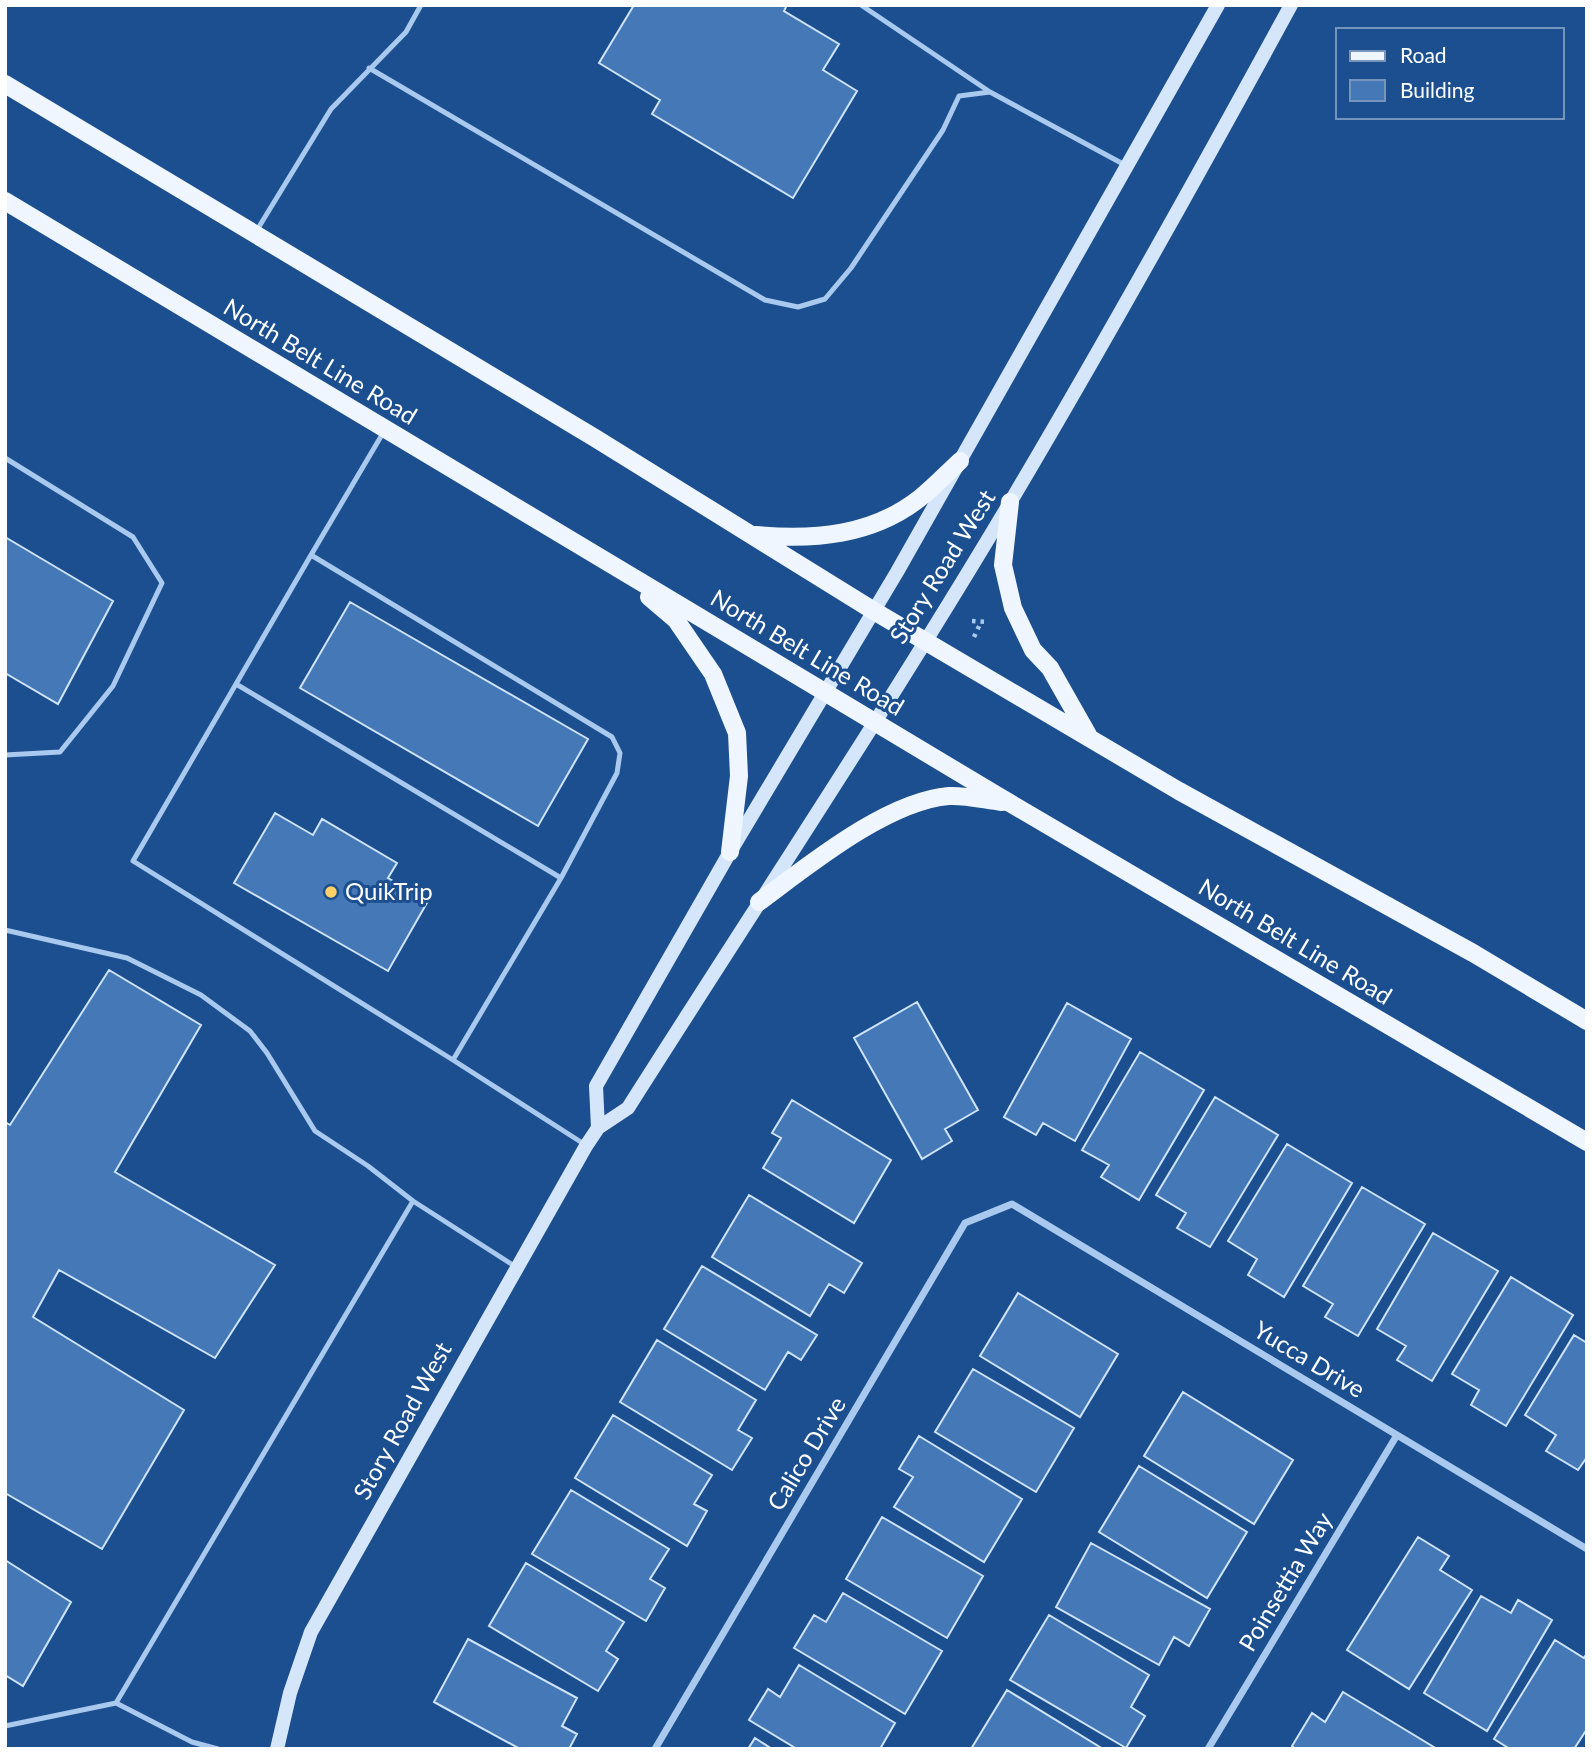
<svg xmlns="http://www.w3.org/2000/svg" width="1592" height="1754" viewBox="0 0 1592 1754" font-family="Lato,sans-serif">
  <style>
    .building { fill: #4478b7; stroke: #cfe3fa; stroke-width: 2 }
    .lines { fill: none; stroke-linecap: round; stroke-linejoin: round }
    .path { stroke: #a9c9ee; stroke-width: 4.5; stroke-dasharray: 3.5 5; stroke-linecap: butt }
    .lane { stroke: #a9c9ee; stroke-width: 5 }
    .street { stroke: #a9c9ee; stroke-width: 7 }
    .secondary { stroke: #d6e6fa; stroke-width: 14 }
    .primary { stroke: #f0f6ff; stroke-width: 18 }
    .poi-dot { fill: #ffd166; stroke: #1b4f8f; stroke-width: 2.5 }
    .labels { text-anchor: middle; stroke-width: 6; stroke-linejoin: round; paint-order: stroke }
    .street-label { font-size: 24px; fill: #fff; stroke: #1b4f8f }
    .poi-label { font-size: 24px; fill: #fff; stroke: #1b4f8f; text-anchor: start }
  </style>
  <rect width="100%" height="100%" fill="#1b4f8f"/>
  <path class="building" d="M 634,5 L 787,5 L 784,11 L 839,44 L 823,70 L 857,91 L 793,198 L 652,114 L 660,100 L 599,63 Z
    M 5,537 L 113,601 L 58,704 L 5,673 Z
    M 350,602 L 588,739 L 538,826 L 300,688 Z
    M 275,813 L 313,835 L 322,819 L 397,863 L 388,878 L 428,901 L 388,971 L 234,883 Z
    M 109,970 L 201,1025 L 115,1172 L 275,1265 L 215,1358 L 59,1270 L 33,1317 L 184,1410 L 102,1549 L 5,1493 L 5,1122 L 10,1125 Z
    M 917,1002 L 978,1110 L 945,1129 L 952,1141 L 922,1159 L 854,1038 Z
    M 1067,1003 L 1131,1039 L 1075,1141 L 1043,1123 L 1036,1135 L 1004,1117 Z
    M 1140,1052 L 1204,1090 L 1139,1200 L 1101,1177 L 1109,1165 L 1082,1150 Z
    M 1215,1097 L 1278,1135 L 1210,1247 L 1177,1228 L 1186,1213 L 1156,1195 Z
    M 792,1100 L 891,1160 L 854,1223 L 763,1168 L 781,1138 L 772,1133 Z
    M 1287,1144 L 1352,1183 L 1284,1297 L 1248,1275 L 1257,1259 L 1228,1241 Z
    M 1362,1187 L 1425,1224 L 1358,1336 L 1325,1317 L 1333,1304 L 1303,1286 Z
    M 749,1195 L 862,1263 L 844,1293 L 829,1284 L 810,1316 L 712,1257 Z
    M 1433,1233 L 1498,1271 L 1432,1381 L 1397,1360 L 1406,1346 L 1377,1329 Z
    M 702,1266 L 817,1335 L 801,1360 L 788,1352 L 765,1390 L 664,1329 Z
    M 1511,1277 L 1573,1315 L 1506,1426 L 1471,1405 L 1479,1390 L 1452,1374 Z
    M 1018,1293 L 1118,1354 L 1080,1417 L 980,1356 Z
    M 1574,1335 L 1587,1343 L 1587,1457 L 1578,1470 L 1546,1451 L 1556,1435 L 1525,1415 Z
    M 657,1340 L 756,1400 L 738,1430 L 752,1438 L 732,1470 L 620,1402 Z
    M 973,1369 L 1074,1428 L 1036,1492 L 935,1432 Z
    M 1183,1392 L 1293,1460 L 1254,1524 L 1144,1456 Z
    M 613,1415 L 712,1475 L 694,1504 L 707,1511 L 687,1546 L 575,1478 Z
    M 919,1436 L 1022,1499 L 984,1562 L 894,1507 L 913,1477 L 899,1469 Z
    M 1139,1466 L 1247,1532 L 1207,1598 L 1099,1532 Z
    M 571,1490 L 669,1549 L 650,1579 L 665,1588 L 646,1621 L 532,1554 Z
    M 882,1517 L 983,1576 L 947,1638 L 846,1579 Z
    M 1418,1537 L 1449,1556 L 1440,1570 L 1472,1590 L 1409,1689 L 1347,1650 Z
    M 1091,1543 L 1210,1609 L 1189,1646 L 1174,1637 L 1159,1665 L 1056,1607 Z
    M 5,1560 L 71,1602 L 23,1686 L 5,1675 Z
    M 526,1563 L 624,1622 L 606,1651 L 618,1659 L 598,1691 L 489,1626 Z
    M 843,1593 L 942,1651 L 905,1714 L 794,1648 L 814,1615 L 826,1622 Z
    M 1481,1596 L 1511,1613 L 1518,1600 L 1552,1620 L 1487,1731 L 1424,1693 Z
    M 1049,1615 L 1149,1675 L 1131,1707 L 1145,1716 L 1126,1748 L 1010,1680 Z
    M 468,1639 L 577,1698 L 562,1726 L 577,1734 L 569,1749 L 520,1749 L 434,1702 Z
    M 1555,1640 L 1584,1658 L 1587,1653 L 1587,1729 L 1574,1749 L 1510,1749 L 1494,1739 Z
    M 799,1665 L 895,1723 L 880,1749 L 797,1749 L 749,1720 L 768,1689 L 780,1697 Z
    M 1007,1690 L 1103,1749 L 971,1749 Z
    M 1343,1692 L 1437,1749 L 1295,1749 L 1292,1746 L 1312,1713 L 1325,1722 Z
    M 755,1738 L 772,1749 L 748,1749 Z"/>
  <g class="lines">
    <path class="path" d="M 972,621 L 989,622
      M 974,637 L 981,622"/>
    <path class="lane" d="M 861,5 L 990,92
      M 369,68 L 765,300 L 798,307 L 825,299 L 851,268 L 943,130 L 959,96 L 990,92 L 1125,165
      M 257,230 L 331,109 L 406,32 L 421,5
      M 383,433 L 311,555 L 612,737 L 620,753 L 617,773 L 561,878 L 453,1060 L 584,1144
      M 5,458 L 133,537 L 162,583 L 113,686 L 60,752 L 5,755
      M 311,555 L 236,684 L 561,878
      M 236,684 L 133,861 L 453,1060
      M 5,930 L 127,958 L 201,995 L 250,1031 L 267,1053 L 315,1131 L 368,1166 L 413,1201 L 116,1703 L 192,1742 L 218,1749
      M 413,1201 L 516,1267
      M 5,1726 L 116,1703"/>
    <path class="street" d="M 655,1749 L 965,1223 L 1012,1204 L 1587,1549
      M 1208,1749 L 1397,1435"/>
    <path class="secondary" d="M 598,1128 L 596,1086 L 730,852 L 897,572 L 1218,5
      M 277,1749 L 290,1693 L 311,1632 L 586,1146 L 598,1128 L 628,1108 C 756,906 889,706 1011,501 C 1108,337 1200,172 1291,5"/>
    <path class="primary" d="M 5,84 L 595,438 L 874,611 L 1179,791 L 1473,953 L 1587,1021
      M 5,201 L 998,796 L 1587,1142
      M 1010,502 L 1003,565 L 1013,608 L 1033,650 L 1050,668 L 1088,735
      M 756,535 C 814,540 872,536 920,498 C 934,487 947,473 960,461
      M 649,597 L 676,620 L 713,674 L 737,733 L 739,776 L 730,852
      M 759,902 C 809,865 887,801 949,796 C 965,795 985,800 1002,802"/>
  </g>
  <circle class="poi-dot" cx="331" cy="892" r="7"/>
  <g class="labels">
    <g class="street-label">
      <text transform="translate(320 362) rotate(31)" y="8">North Belt Line Road</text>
      <text transform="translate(943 567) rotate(-58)" y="8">Story Road West</text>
      <text transform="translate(807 653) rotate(31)" y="8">North Belt Line Road</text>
      <text transform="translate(1295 942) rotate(31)" y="8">North Belt Line Road</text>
      <text transform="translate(1309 1360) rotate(31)" y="8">Yucca Drive</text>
      <text transform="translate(403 1421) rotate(-61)" y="8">Story Road West</text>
      <text transform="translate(807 1454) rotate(-59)" y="8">Calico Drive</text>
      <text transform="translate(1286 1582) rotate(-59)" y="8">Poinsettia Way</text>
    </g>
    <g class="poi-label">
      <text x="345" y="900">QuikTrip</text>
    </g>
  </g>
  <rect width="1592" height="1754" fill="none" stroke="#ffffff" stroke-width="14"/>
  <rect x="1336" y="28" width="228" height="91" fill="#1b4f8f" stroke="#7695bc" stroke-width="2"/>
  <rect x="1350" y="51" width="35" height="10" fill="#f0f6ff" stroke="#7695bc" stroke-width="2"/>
  <text x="1400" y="63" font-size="21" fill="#ffffff">Road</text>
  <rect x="1350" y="80" width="35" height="21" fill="#4478b7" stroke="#7695bc" stroke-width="2"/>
  <text x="1400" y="98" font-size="21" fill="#ffffff">Building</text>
</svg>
